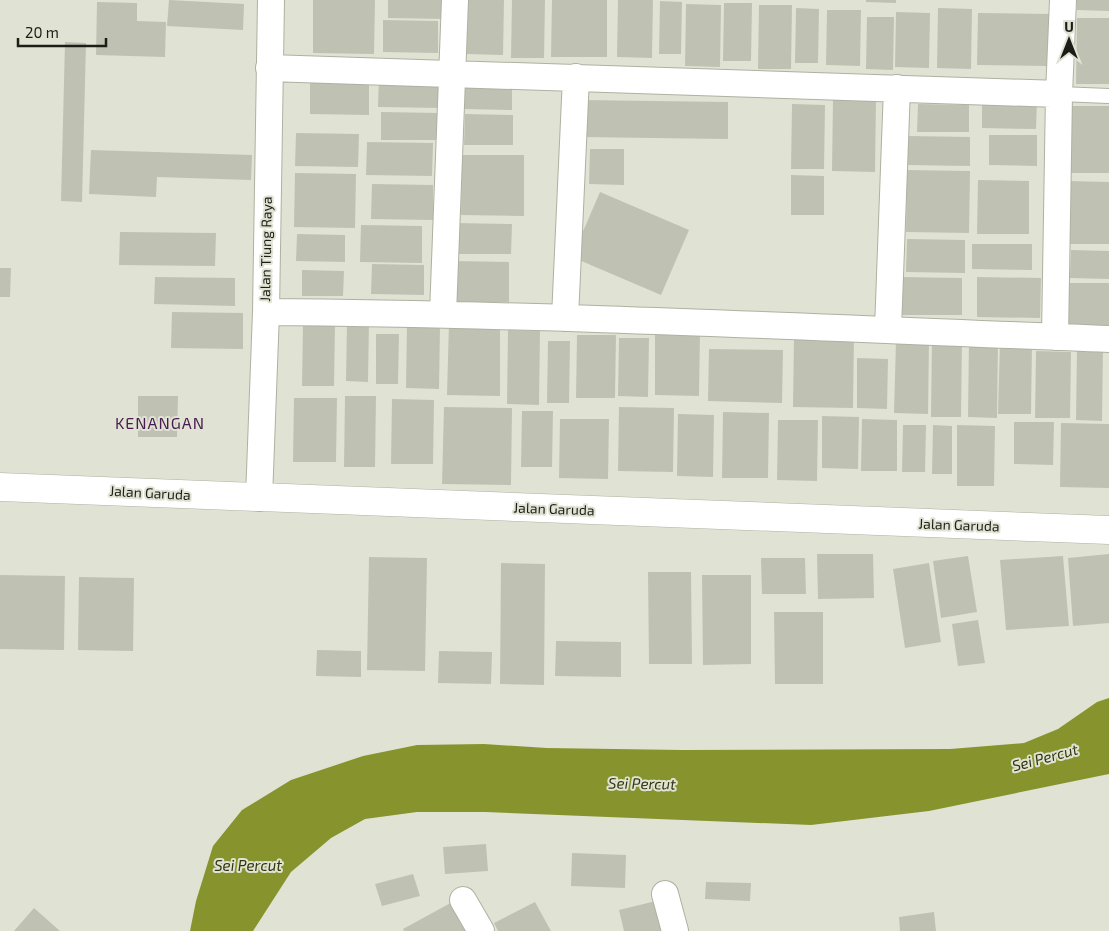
<svg xmlns="http://www.w3.org/2000/svg" width="1109" height="931" viewBox="0 0 1109 931" font-family="'Exo 2',sans-serif">
  <style>
    .water { fill: #87942e }
    .building { fill: #bfc2b3 }
    .lines { fill: none; stroke-linecap: round; stroke-linejoin: round }
    .lane-casing { stroke: #aeb1a2; stroke-width: 16 }
    .street-casing { stroke: #aeb1a2; stroke-width: 28 }
    .secondary-casing { stroke: #aeb1a2; stroke-width: 29 }
    .lane { stroke: #fff; stroke-width: 14 }
    .street { stroke: #fff; stroke-width: 26 }
    .secondary { stroke: #fff; stroke-width: 28 }
    .labels { text-anchor: middle; stroke-width: 4; stroke-linejoin: round; paint-order: stroke }
    .street-label { font-size: 14px; fill: #1c1d17; stroke: #e0e3d3 }
    .water-label { font-size: 15px; font-style: italic; fill: #31360c; stroke: #e0e3d3 }
    .quarter-label { font-size: 16px; letter-spacing: 1px; fill: #481c4f; stroke: #e0e3d3 }
  </style>
  <rect width="100%" height="100%" fill="#e0e3d3"/>
  <path class="water" d="M 1109,698 L 1109,774 L 929,811 L 811,825 L 485,812 L 417,812 L 365,819 L 331,838 L 291,872 L 253,931 L 190,931 L 196,901 L 213,846 L 242,810 L 291,780 L 363,756 L 417,745 L 484,744 L 547,748 L 682,750 L 950,749 L 1024,743 L 1058,729 L 1097,702 Z"/>
  <path class="building" d="M 169,0 L 244,4 L 243,30 L 167,26 Z
    M 313,0 L 375,0 L 374,54 L 313,53 Z
    M 388,0 L 445,0 L 444,19 L 388,18 Z
    M 467,0 L 504,0 L 503,55 L 466,54 Z
    M 512,0 L 545,0 L 544,58 L 511,58 Z
    M 552,0 L 607,0 L 607,57 L 551,57 Z
    M 618,0 L 653,0 L 652,58 L 617,57 Z
    M 866,0 L 896,0 L 896,3 L 866,2 Z
    M 1077,0 L 1109,0 L 1109,11 L 1077,10 Z
    M 660,1 L 682,2 L 681,54 L 659,54 Z
    M 97,2 L 137,3 L 137,21 L 166,22 L 165,57 L 96,55 Z
    M 724,3 L 752,3 L 751,61 L 723,61 Z
    M 686,4 L 721,5 L 720,67 L 685,66 Z
    M 759,5 L 792,5 L 791,69 L 758,69 Z
    M 796,8 L 819,9 L 818,63 L 795,63 Z
    M 938,8 L 972,9 L 971,69 L 937,68 Z
    M 827,10 L 861,10 L 860,66 L 826,65 Z
    M 896,12 L 930,13 L 929,68 L 895,67 Z
    M 978,13 L 1050,14 L 1049,66 L 977,65 Z
    M 867,17 L 894,17 L 893,70 L 866,69 Z
    M 1077,18 L 1109,18 L 1109,84 L 1076,84 Z
    M 383,20 L 438,21 L 438,53 L 383,52 Z
    M 65,42 L 86,43 L 82,202 L 61,201 Z
    M 310,74 L 369,74 L 369,115 L 310,114 Z
    M 379,75 L 442,75 L 442,108 L 378,107 Z
    M 465,80 L 512,81 L 512,110 L 464,109 Z
    M 833,98 L 876,98 L 875,172 L 832,171 Z
    M 982,99 L 1037,100 L 1036,129 L 982,128 Z
    M 581,100 L 728,102 L 728,139 L 581,137 Z
    M 792,104 L 825,105 L 824,169 L 791,169 Z
    M 918,104 L 969,105 L 969,132 L 917,132 Z
    M 1071,106 L 1109,106 L 1109,173 L 1070,173 Z
    M 381,112 L 438,113 L 438,140 L 381,140 Z
    M 465,114 L 513,115 L 513,145 L 464,145 Z
    M 296,133 L 359,134 L 358,167 L 295,166 Z
    M 989,135 L 1037,135 L 1037,166 L 989,165 Z
    M 908,136 L 970,137 L 970,166 L 907,165 Z
    M 367,142 L 433,143 L 432,176 L 366,175 Z
    M 590,149 L 624,149 L 624,185 L 589,184 Z
    M 91,150 L 252,155 L 251,180 L 157,177 L 156,197 L 89,194 Z
    M 462,155 L 524,155 L 524,216 L 461,215 Z
    M 907,170 L 970,171 L 969,233 L 906,232 Z
    M 295,173 L 356,174 L 355,228 L 294,227 Z
    M 791,175 L 824,176 L 824,215 L 791,215 Z
    M 978,180 L 1029,181 L 1029,234 L 977,234 Z
    M 1068,181 L 1109,182 L 1109,244 L 1067,244 Z
    M 372,184 L 433,185 L 433,220 L 371,219 Z
    M 600,192 L 689,230 L 661,295 L 572,257 Z
    M 454,223 L 512,224 L 511,254 L 453,254 Z
    M 361,225 L 422,226 L 422,263 L 360,262 Z
    M 120,232 L 216,233 L 215,266 L 119,265 Z
    M 297,234 L 345,235 L 345,262 L 296,261 Z
    M 907,239 L 965,240 L 965,273 L 906,272 Z
    M 972,244 L 1032,244 L 1032,270 L 972,269 Z
    M 1071,250 L 1109,251 L 1109,279 L 1070,278 Z
    M 453,261 L 509,262 L 509,302 L 453,302 Z
    M 372,264 L 424,265 L 424,295 L 371,294 Z
    M 0,268 L 11,268 L 10,297 L 0,297 Z
    M 302,270 L 344,271 L 343,296 L 302,296 Z
    M 155,277 L 235,278 L 235,306 L 154,304 Z
    M 900,277 L 962,278 L 962,315 L 899,315 Z
    M 977,277 L 1041,278 L 1040,318 L 977,317 Z
    M 1069,283 L 1109,283 L 1109,325 L 1068,325 Z
    M 172,312 L 243,313 L 243,349 L 171,348 Z
    M 347,321 L 369,321 L 368,382 L 346,381 Z
    M 449,323 L 500,324 L 500,396 L 447,395 Z
    M 303,324 L 335,324 L 334,386 L 302,386 Z
    M 407,324 L 440,325 L 439,389 L 406,388 Z
    M 508,330 L 540,331 L 539,405 L 507,404 Z
    M 655,332 L 700,333 L 699,396 L 655,395 Z
    M 376,334 L 399,334 L 398,384 L 376,384 Z
    M 577,335 L 616,335 L 615,398 L 576,398 Z
    M 794,335 L 854,335 L 853,408 L 793,407 Z
    M 619,338 L 649,338 L 648,397 L 618,396 Z
    M 932,338 L 962,339 L 961,417 L 931,417 Z
    M 969,339 L 998,339 L 997,418 L 968,417 Z
    M 548,341 L 570,341 L 569,403 L 547,403 Z
    M 896,341 L 929,341 L 928,414 L 894,413 Z
    M 1000,343 L 1032,343 L 1031,414 L 998,414 Z
    M 1077,347 L 1103,347 L 1102,421 L 1076,420 Z
    M 709,349 L 783,350 L 782,403 L 708,401 Z
    M 1036,351 L 1071,352 L 1070,418 L 1035,418 Z
    M 857,358 L 888,359 L 887,409 L 857,408 Z
    M 138,396 L 178,396 L 177,437 L 138,437 Z
    M 345,396 L 376,396 L 375,467 L 344,467 Z
    M 294,398 L 337,398 L 336,462 L 293,462 Z
    M 392,399 L 434,400 L 433,464 L 391,464 Z
    M 444,407 L 512,408 L 511,485 L 442,484 Z
    M 619,407 L 674,408 L 673,472 L 618,471 Z
    M 522,411 L 553,411 L 552,467 L 521,467 Z
    M 723,412 L 769,413 L 768,478 L 722,478 Z
    M 678,414 L 714,415 L 713,477 L 677,476 Z
    M 822,416 L 859,417 L 858,469 L 822,468 Z
    M 560,419 L 609,419 L 608,479 L 559,478 Z
    M 862,419 L 897,420 L 897,471 L 861,471 Z
    M 778,420 L 818,420 L 817,481 L 777,480 Z
    M 1014,422 L 1054,422 L 1053,465 L 1014,464 Z
    M 1061,423 L 1109,424 L 1109,488 L 1060,487 Z
    M 903,425 L 926,425 L 925,472 L 902,472 Z
    M 933,425 L 952,426 L 952,474 L 932,474 Z
    M 957,425 L 995,426 L 994,486 L 957,486 Z
    M 817,554 L 873,554 L 874,598 L 818,599 Z
    M 1109,554 L 1109,623 L 1073,626 L 1068,558 Z
    M 968,556 L 977,612 L 941,618 L 933,561 Z
    M 1063,556 L 1069,626 L 1006,630 L 1000,560 Z
    M 369,557 L 427,558 L 425,671 L 367,670 Z
    M 761,558 L 805,558 L 806,594 L 762,594 Z
    M 501,563 L 545,564 L 544,685 L 500,684 Z
    M 929,563 L 941,642 L 905,648 L 893,569 Z
    M 648,572 L 691,572 L 692,664 L 649,664 Z
    M 0,575 L 65,576 L 64,650 L 0,649 Z
    M 702,575 L 751,575 L 751,664 L 703,665 Z
    M 79,577 L 134,578 L 133,651 L 78,650 Z
    M 774,612 L 823,612 L 823,684 L 775,684 Z
    M 978,620 L 985,663 L 958,666 L 952,624 Z
    M 556,641 L 621,642 L 621,677 L 555,676 Z
    M 317,650 L 361,651 L 361,677 L 316,676 Z
    M 439,651 L 492,652 L 491,684 L 438,683 Z
    M 486,844 L 488,871 L 445,874 L 443,847 Z
    M 572,853 L 626,855 L 625,888 L 571,886 Z
    M 413,874 L 420,896 L 382,906 L 375,884 Z
    M 706,882 L 751,883 L 750,901 L 705,899 Z
    M 456,900 L 470,931 L 404,931 L 403,929 Z
    M 660,900 L 668,931 L 624,931 L 619,910 Z
    M 535,902 L 551,931 L 498,931 L 494,923 Z
    M 34,908 L 60,931 L 14,931 Z
    M 934,912 L 936,931 L 900,931 L 899,917 Z"/>
  <g class="lines">
    <g class="lane-casing">
      <path id="lane" d="M 1059,94 L 1109,96"/>
    </g>
    <g class="street-casing">
      <path id="street" d="M 269,68 L 1059,94
        M 266,312 C 547,314 828,328 1109,339
        M 443,314 L 455,0
        M 565,318 L 576,77
        M 888,329 L 897,88
        M 1055,337 L 1059,94 L 1063,0
        M 259,498 L 266,312 L 271,0
        M 665,894 L 675,931
        M 463,900 L 481,931"/>
    </g>
    <g class="secondary-casing">
      <path id="secondary" d="M 0,487 L 1109,530"/>
    </g>
    <use href="#lane" class="lane"/>
    <use href="#street" class="street"/>
    <use href="#secondary" class="secondary"/>
  </g>
  <g class="labels">
    <g class="street-label">
      <text transform="translate(266 249) rotate(-89)" y="5">Jalan Tiung Raya</text>
      <text transform="translate(150 493) rotate(3)" y="5">Jalan Garuda</text>
      <text transform="translate(554 509) rotate(2)" y="5">Jalan Garuda</text>
      <text transform="translate(959 525) rotate(2)" y="5">Jalan Garuda</text>
    </g>
    <g class="water-label">
      <text transform="translate(1045 758) rotate(-15)" y="5">Sei Percut</text>
      <text transform="translate(642 784) rotate(1)" y="5">Sei Percut</text>
      <text x="248" y="871">Sei Percut</text>
    </g>
    <g class="quarter-label">
      <text x="160" y="429">KENANGAN</text>
    </g>
  </g>
  <g transform="translate(1069 40)" stroke="#e0e3d3" stroke-width="4" paint-order="stroke">
  <path d="M0-4L9 19L0 12L-9 19Z" fill="#1c1d17"/>
  <text y="-8" font-size="14" font-weight="bold" text-anchor="middle" fill="#1c1d17">U</text>
  </g>
  <path d="M18 38v8h88v-8" fill="none" stroke="#1c1d17" stroke-width="2.5"/>
  <text x="25" y="38" font-size="15" fill="#1c1d17" stroke="#e0e3d3" stroke-width="4" paint-order="stroke">20 m</text>
</svg>
